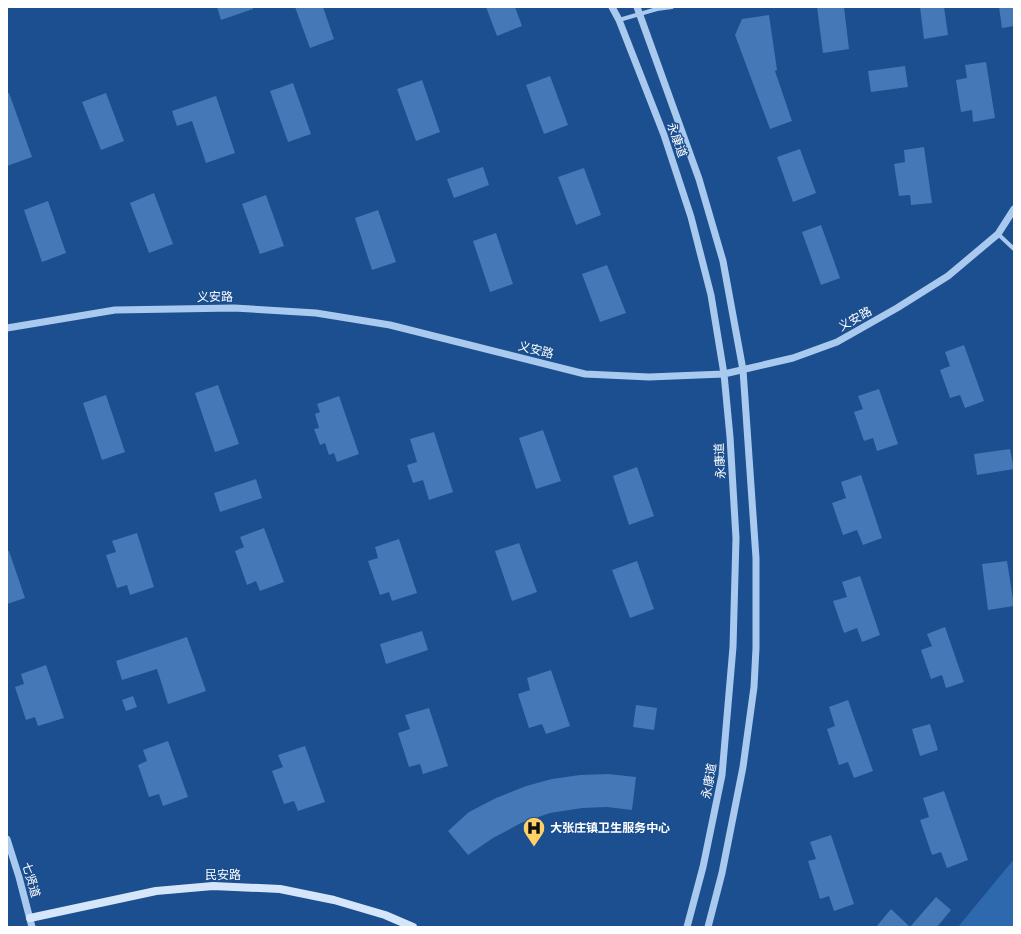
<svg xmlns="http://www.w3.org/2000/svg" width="1021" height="934" viewBox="0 0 1021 934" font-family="Barlow,'Noto Sans SC',sans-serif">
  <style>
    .green { fill: #2e69ad }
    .building { fill: #4478b7 }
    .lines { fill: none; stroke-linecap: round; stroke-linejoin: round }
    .minor { stroke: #a9c9ee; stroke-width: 4 }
    .tertiary { stroke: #a9c9ee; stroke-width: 7 }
    .secondary { stroke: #d6e6fa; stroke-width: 8 }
    .labels { text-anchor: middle; stroke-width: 3; stroke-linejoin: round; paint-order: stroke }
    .street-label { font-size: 12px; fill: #fff; stroke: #1b4f8f }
    .poi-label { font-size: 12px; font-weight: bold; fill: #fff; stroke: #1b4f8f; text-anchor: start }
  </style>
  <rect width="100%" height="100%" fill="#1b4f8f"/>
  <path class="green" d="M 1014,859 L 1014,927 L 958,927 Z"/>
  <path class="building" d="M 217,7 L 253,7 L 253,9 L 221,20 Z
    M 295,7 L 323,7 L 334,39 L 310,48 Z
    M 486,7 L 515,7 L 522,26 L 497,36 Z
    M 817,7 L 844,7 L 849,49 L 823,53 Z
    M 920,7 L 944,7 L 948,35 L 924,39 Z
    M 999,7 L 1014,7 L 1014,26 L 1002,28 Z
    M 769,15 L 777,70 L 775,71 L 792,121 L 770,129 L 735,35 L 742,19 Z
    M 986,62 L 995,118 L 973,122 L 972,110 L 961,112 L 956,80 L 967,78 L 965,65 Z
    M 905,66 L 908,87 L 871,92 L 868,71 Z
    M 550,76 L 568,125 L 544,134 L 526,85 Z
    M 422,80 L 440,132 L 416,141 L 397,89 Z
    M 293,83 L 311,134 L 288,142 L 270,91 Z
    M 7,93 L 9,93 L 32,157 L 7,166 Z
    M 106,93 L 124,141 L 101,150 L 82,102 Z
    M 216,96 L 235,153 L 206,163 L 192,121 L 177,126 L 172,111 Z
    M 924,147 L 932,203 L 911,205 L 910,195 L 899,196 L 894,164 L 905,162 L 904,150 Z
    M 800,149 L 816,193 L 793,202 L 777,157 Z
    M 483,167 L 489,185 L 454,198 L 447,179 Z
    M 584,168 L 601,215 L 576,225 L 558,177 Z
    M 154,193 L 173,244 L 149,253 L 130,203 Z
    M 266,195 L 284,246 L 260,254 L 242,204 Z
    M 48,201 L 66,253 L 42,262 L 24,210 Z
    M 378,210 L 396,262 L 372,270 L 355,218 Z
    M 821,225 L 840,278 L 821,285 L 802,232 Z
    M 496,233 L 513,284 L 490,292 L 473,241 Z
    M 607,265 L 626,313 L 600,322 L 582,274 Z
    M 964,345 L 984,401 L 965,408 L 960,395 L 950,398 L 940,370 L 950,366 L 945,352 Z
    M 218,385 L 239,444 L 215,452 L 195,393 Z
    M 879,389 L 898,444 L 877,451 L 873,438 L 864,441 L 854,412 L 863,409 L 858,396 Z
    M 106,395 L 125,452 L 102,460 L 83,403 Z
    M 339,396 L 359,454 L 337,462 L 334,453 L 329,455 L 325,443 L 320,445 L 314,429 L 319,428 L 315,414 L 320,412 L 317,404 Z
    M 543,430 L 561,481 L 536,489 L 519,438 Z
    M 434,432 L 453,492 L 429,500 L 423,480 L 413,483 L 407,465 L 417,462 L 410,439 Z
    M 1010,449 L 1014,469 L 977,475 L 974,454 Z
    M 637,467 L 654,516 L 629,525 L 613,476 Z
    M 861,475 L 882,538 L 863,545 L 857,530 L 843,535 L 832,503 L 846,498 L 841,482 Z
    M 256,479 L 262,498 L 220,512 L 214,493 Z
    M 264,528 L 284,582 L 260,591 L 256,581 L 247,585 L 235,551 L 244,547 L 240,537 Z
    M 137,533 L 154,587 L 130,595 L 127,585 L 117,588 L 106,555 L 116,552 L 112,541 Z
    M 399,539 L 417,593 L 392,601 L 389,592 L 380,595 L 368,561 L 378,558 L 375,547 Z
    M 519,543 L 537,592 L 512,601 L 495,551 Z
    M 7,551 L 9,551 L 25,598 L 7,604 Z
    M 637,561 L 654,609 L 630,618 L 612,570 Z
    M 1007,561 L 1014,606 L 988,610 L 982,564 Z
    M 860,576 L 880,635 L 862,642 L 857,628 L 844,633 L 833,601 L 847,597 L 842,582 Z
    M 945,627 L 964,682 L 946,688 L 942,675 L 931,679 L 921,650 L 932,646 L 927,634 Z
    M 422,631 L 428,650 L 386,664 L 380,644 Z
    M 187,637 L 206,691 L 168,704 L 157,669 L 122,680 L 116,661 Z
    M 46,665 L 64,718 L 38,726 L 35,717 L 26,720 L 15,687 L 24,684 L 21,674 Z
    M 551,670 L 570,726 L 546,734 L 542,724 L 529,728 L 518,694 L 530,690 L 527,678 Z
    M 133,696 L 137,707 L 126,711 L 122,700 Z
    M 848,700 L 873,771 L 854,778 L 848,762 L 839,765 L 827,729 L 835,726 L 829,707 Z
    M 636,705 L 657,708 L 654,730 L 633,727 Z
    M 429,708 L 448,766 L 423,774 L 420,764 L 409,767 L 398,733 L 410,729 L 405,715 Z
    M 930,724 L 938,750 L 920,756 L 912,729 Z
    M 168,741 L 188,797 L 163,806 L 159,794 L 149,797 L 138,765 L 147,761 L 143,750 Z
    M 305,746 L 325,802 L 298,811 L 294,801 L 284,804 L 272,771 L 283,767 L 278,755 Z
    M 608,774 L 636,777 L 632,810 L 607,807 L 582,808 L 550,813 L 521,823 L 493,838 L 468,855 L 448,831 L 469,812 L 496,798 L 526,786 L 552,779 L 580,775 Z
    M 944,791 L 968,860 L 947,868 L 941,852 L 932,855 L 920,820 L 929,817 L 923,798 Z
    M 831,835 L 854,904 L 834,911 L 829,896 L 820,899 L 808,861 L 816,859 L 810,842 Z
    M 936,897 L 951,910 L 937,927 L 876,927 L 891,909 L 910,927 Z"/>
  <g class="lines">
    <path class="minor" d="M 619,20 L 657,9 L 672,7
      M 998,234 L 1014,249"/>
    <path class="tertiary" d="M 612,7 L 619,20 L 664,135 L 691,217 L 711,295 L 724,374 L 730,437 L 736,538 L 733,647 L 722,775 L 703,867 L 687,927
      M 637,7 L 699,179 L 723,261 L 743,370 L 756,558 L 756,648 L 754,687 L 743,767 L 722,873 L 708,927
      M 7,328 L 115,310 L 234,308 L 316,313 L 390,325 L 585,374 L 649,377 L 724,374 L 793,358 L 837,342 L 897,308 L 948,276 L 998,234 L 1014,209
      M 7,839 L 19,877 L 32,927"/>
    <path class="secondary" d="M 30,918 L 156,891 L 213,886 L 280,889 L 334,900 L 385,915 L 413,927"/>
  </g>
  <defs>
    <g id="hospital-pin" transform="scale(1.15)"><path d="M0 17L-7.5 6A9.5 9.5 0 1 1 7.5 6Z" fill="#ffd166" stroke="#1b4f8f"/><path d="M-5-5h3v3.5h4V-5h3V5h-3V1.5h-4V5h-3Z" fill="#111"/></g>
  </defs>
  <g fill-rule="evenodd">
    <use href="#hospital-pin" x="534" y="828"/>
  </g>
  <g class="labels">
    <g class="street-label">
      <text transform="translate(677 140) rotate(71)" y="4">永康道</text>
      <text transform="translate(215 297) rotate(-1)" y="4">义安路</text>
      <text transform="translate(855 319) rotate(-29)" y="4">义安路</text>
      <text transform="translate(536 350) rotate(14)" y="4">义安路</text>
      <text transform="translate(720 461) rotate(-93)" y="4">永康道</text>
      <text transform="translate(709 781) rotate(-80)" y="4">永康道</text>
      <text x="223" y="879">民安路</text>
      <text transform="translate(31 880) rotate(74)" y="4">七贤道</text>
    </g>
    <g class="poi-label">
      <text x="550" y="832">大张庄镇卫生服务中心</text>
    </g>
  </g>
  <rect width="1021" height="934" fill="none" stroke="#ffffff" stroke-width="16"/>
</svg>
